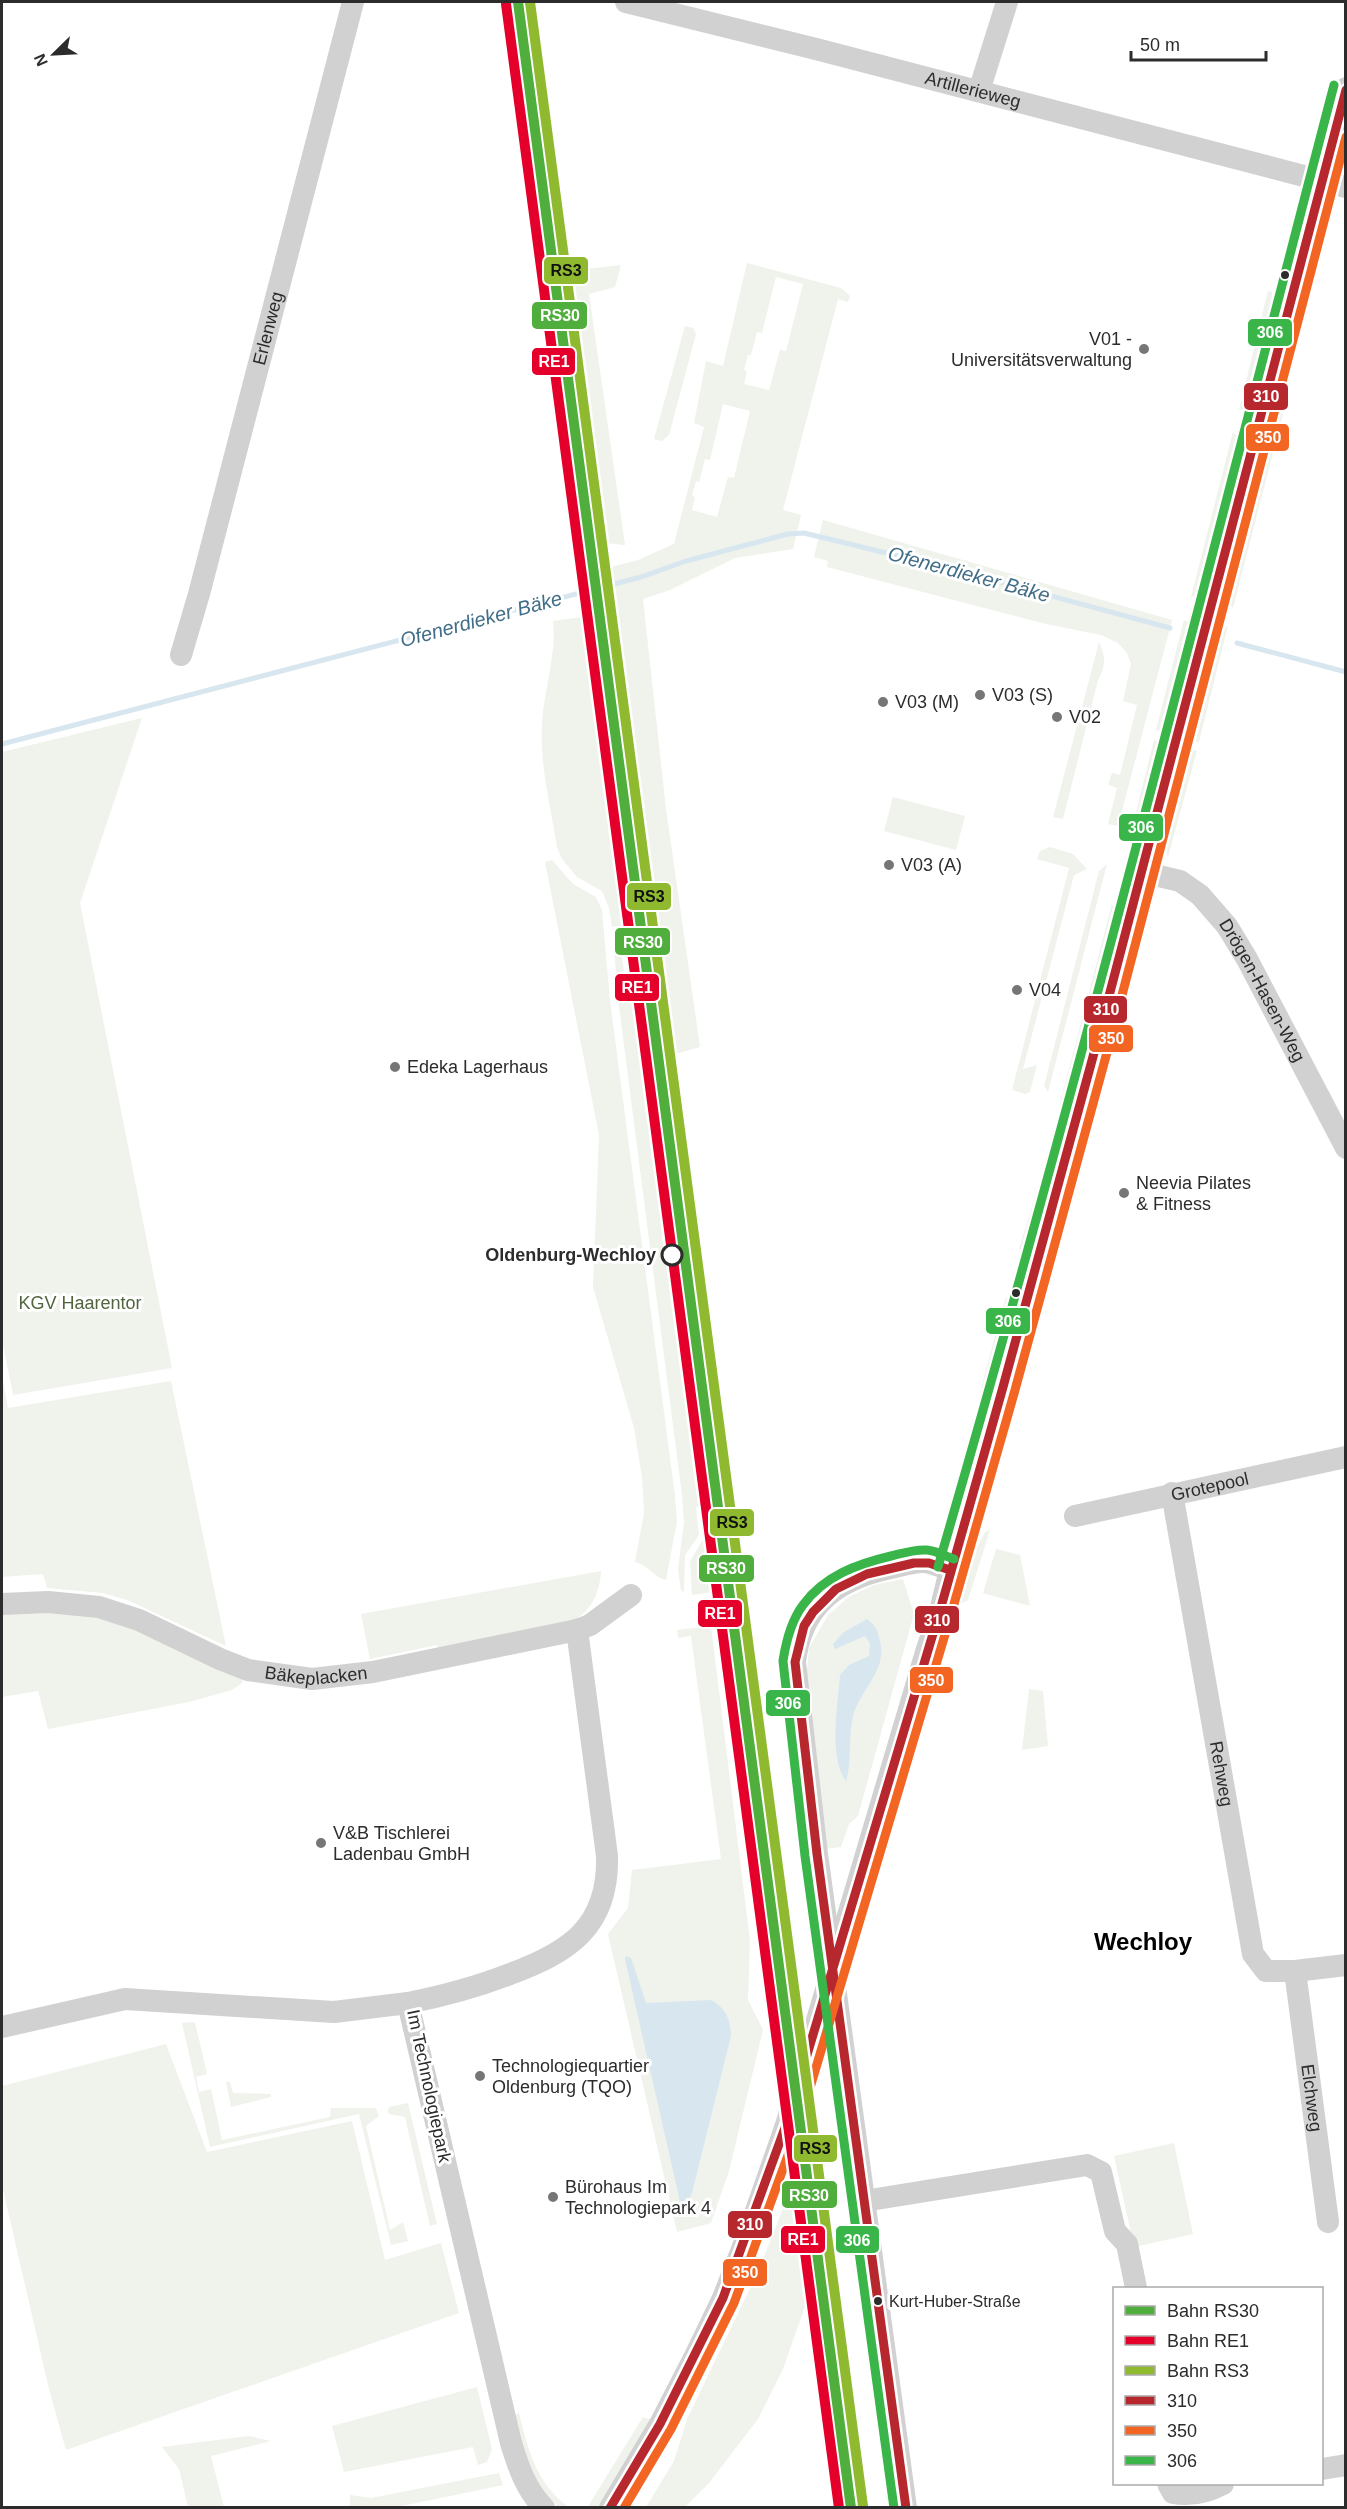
<svg xmlns="http://www.w3.org/2000/svg" width="1347" height="2509" viewBox="0 0 1347 2509" font-family="Helvetica,sans-serif">
  <style>
    .green { fill: #eff3eb; fill-rule: evenodd }
    .water { fill: #d8e6ef }
    .lines { fill: none; stroke-linecap: round; stroke-linejoin: round }
    .stream { stroke: #d8e6ef; stroke-width: 5 }
    .minor { stroke: #d1d1d1; stroke-width: 22 }
    .bus-1-casing { stroke: #fff; stroke-width: 14 }
    .bus-2-casing { stroke: #fff; stroke-width: 14 }
    .bus-3-casing { stroke: #fff; stroke-width: 14 }
    .bus-1 { stroke: #b7282e; stroke-width: 9 }
    .bus-2 { stroke: #f26522; stroke-width: 9 }
    .bus-3 { stroke: #3ab54a; stroke-width: 9 }
    .rail-1-casing { stroke: #fff; stroke-width: 15 }
    .rail-2-casing { stroke: #fff; stroke-width: 15 }
    .rail-3-casing { stroke: #fff; stroke-width: 15 }
    .rail-1 { stroke: #50ae3d; stroke-width: 10 }
    .rail-2 { stroke: #e4002b; stroke-width: 10 }
    .rail-3 { stroke: #8fba2f; stroke-width: 10 }
    .bus-dot { fill: #2c2c2c; stroke: #fff; stroke-width: 2 }
    .poi-dot { fill: #767676; stroke: #fff; stroke-width: 2 }
    .stop-dot { fill: #fff; stroke: #2c2c2c; stroke-width: 3 }
    .labels { text-anchor: middle; stroke-width: 6; stroke-linejoin: round; paint-order: stroke }
    .bus-label { font-size: 16px; fill: #2c2c2c; stroke: #fff; text-anchor: start }
    .street-label { font-size: 18px; fill: #2c2c2c; stroke: #fff }
    .poi-label { font-size: 18px; fill: #2c2c2c; stroke: #fff; text-anchor: start }
    .stop-label { font-size: 18px; font-weight: bold; fill: #2c2c2c; stroke: #fff; text-anchor: end }
    .park-label { font-size: 18px; fill: #50643d; stroke: #fff }
    .water-label { font-size: 20px; font-style: italic; fill: #406d88; stroke: #fff }
    .district-label { font-size: 24px; font-weight: bold; fill: #000; stroke: #fff }
    .line-badge { stroke: #fff; stroke-width: 2 }
    .badge-label { font-size: 16px; text-anchor: middle; font-weight: bold; fill: #fff }
    .pale-badge-label { font-size: 16px; text-anchor: middle; font-weight: bold; fill: #111 }
  </style>
  <rect width="100%" height="100%" fill="#fff"/>
  <path class="green" d="M 747,263 L 841,288 L 850,296 L 848,302 L 838,299 L 783,510 L 801,515 L 793,549 L 735,558 L 670,590 L 643,599 L 666,809 L 700,1047 L 675,1054 L 607,568 L 638,560 L 674,544 L 704,427 L 694,423 L 706,361 L 723,366 ZM 776,277 L 803,284 L 786,351 L 780,350 L 769,390 L 744,384 L 747,371 L 744,370 L 748,355 L 751,355 L 757,332 L 762,333 ZM 723,404 L 750,411 L 734,478 L 728,477 L 717,517 L 692,510 L 695,497 L 692,496 L 696,481 L 699,482 L 705,459 L 710,460 Z
    M 621,265 L 615,287 L 589,294 L 625,545 L 605,543 L 568,271 Z
    M 1268,291 L 1272,292 L 1271,324 L 1249,410 L 1239,410 Z
    M 685,326 L 693,328 L 696,334 L 669,435 L 662,441 L 654,439 Z
    M 1277,411 L 1283,414 L 1233,608 L 1228,603 Z
    M 1233,432 L 1240,439 L 1200,596 L 1191,597 Z
    M 823,520 L 1172,620 L 1118,826 L 1108,824 L 1117,788 L 1108,785 L 1112,773 L 1120,775 L 1137,705 L 1123,701 L 1131,664 L 1127,653 L 1118,643 L 1101,635 L 1046,624 L 827,567 L 828,561 L 814,557 Z
    M 589,616 L 616,824 L 635,943 L 629,943 L 626,925 L 612,927 L 609,908 L 602,891 L 577,877 L 562,859 L 557,847 C 551,808 540,767 542,727 C 543,691 557,657 553,621 Z
    M 1184,620 L 1191,623 L 1192,632 L 1165,734 L 1156,730 Z
    M 1228,626 L 1199,742 L 1192,741 L 1221,629 Z
    M 1099,642 C 1106,657 1106,665 1098,680 L 1063,819 L 1053,817 Z
    M 142,718 L 80,903 L 172,1368 L 13,1395 L 2,1340 L 2,752 Z
    M 1154,740 L 1162,742 L 1138,835 L 1135,842 L 1128,844 Z
    M 1190,749 L 1197,751 L 1168,857 L 1164,849 Z
    M 893,797 L 965,816 L 956,850 L 884,831 Z
    M 1050,847 L 1073,854 L 1087,869 L 1074,875 L 1023,1069 L 1037,1065 L 1030,1092 L 1025,1094 L 1012,1090 L 1069,868 L 1037,859 L 1040,851 Z
    M 552,860 L 573,884 L 596,897 L 602,910 L 610,1001 L 675,1496 L 677,1521 L 666,1580 C 655,1578 649,1566 635,1562 L 644,1513 L 642,1477 L 634,1428 L 593,1287 L 599,1135 L 545,862 Z
    M 1107,864 L 1048,1092 L 1044,1086 L 1099,871 Z
    M 1112,904 L 1118,912 L 1068,1107 L 1059,1107 Z
    M 619,934 L 628,1002 L 637,1001 L 668,1234 L 662,1235 L 665,1263 L 672,1262 L 690,1395 L 684,1396 L 688,1423 L 694,1422 L 705,1506 L 696,1507 L 699,1535 L 685,1555 L 684,1592 L 681,1591 L 678,1569 L 684,1522 L 682,1495 L 618,999 L 613,935 Z
    M 1047,1156 L 1055,1161 L 1023,1250 L 1019,1249 Z
    M 1006,1297 L 1010,1297 C 1006,1330 1004,1360 988,1389 L 981,1388 Z
    M 2,1375 L 8,1408 L 171,1381 L 226,1646 L 127,1600 L 103,1593 L 47,1588 L 43,1574 L 2,1577 Z
    M 714,1527 L 720,1591 L 692,1595 L 690,1561 L 705,1536 L 706,1528 Z
    M 990,1530 L 968,1600 L 957,1606 L 968,1565 L 985,1532 Z
    M 996,1549 L 1020,1555 L 1030,1606 L 983,1593 Z
    M 601,1571 C 600,1592 592,1610 573,1621 L 438,1650 L 437,1645 L 370,1659 L 361,1614 Z
    M 903,1579 L 914,1614 L 858,1816 L 849,1824 L 841,1847 L 825,1849 L 806,1683 L 809,1648 L 828,1615 L 850,1596 L 874,1585 Z
    M 48,1610 L 117,1621 L 244,1677 L 242,1683 L 232,1690 L 189,1702 L 48,1729 L 38,1691 L 2,1697 L 2,1612 Z
    M 711,1626 L 750,1941 L 748,2000 L 763,2030 L 729,2171 L 711,2223 L 677,2232 L 608,1934 L 628,1908 L 632,1870 L 721,1859 L 691,1636 L 678,1638 L 677,1630 Z
    M 1029,1689 L 1043,1691 L 1048,1746 L 1022,1750 Z
    M 195,2022 L 207,2074 L 196,2077 L 199,2092 L 211,2089 L 222,2140 L 330,2117 L 331,2108 L 376,2108 L 379,2116 L 366,2126 L 390,2230 L 403,2222 L 408,2241 L 391,2245 L 359,2114 L 210,2147 L 182,2023 Z
    M 166,2044 L 207,2152 L 352,2121 L 385,2260 L 441,2243 L 459,2313 L 66,2450 L 49,2389 L 2,2185 L 2,2086 Z
    M 226,2082 L 230,2082 L 233,2093 L 271,2094 L 271,2097 L 231,2107 Z
    M 408,2103 L 437,2224 L 430,2226 L 405,2117 L 389,2114 L 388,2110 L 389,2107 Z
    M 1174,2143 L 1193,2234 L 1134,2247 L 1114,2156 Z
    M 796,2175 L 809,2295 L 783,2369 L 758,2419 L 709,2483 L 685,2507 L 646,2507 L 674,2461 L 687,2419 L 759,2270 Z
    M 477,2387 L 492,2449 L 487,2462 L 478,2465 L 473,2447 L 344,2472 L 332,2426 Z
    M 519,2413 C 528,2450 537,2485 569,2507 L 558,2507 C 529,2481 524,2451 514,2415 Z
    M 643,2417 L 652,2420 L 600,2508 L 587,2508 Z
    M 249,2436 L 271,2441 L 211,2456 L 224,2507 L 188,2507 L 179,2469 L 162,2447 Z
    M 499,2473 L 503,2485 L 397,2507 L 340,2507 L 350,2505 L 350,2495 L 371,2498 Z"/>
  <path class="water" d="M 867,1619 C 875,1625 877,1629 879,1638 C 890,1668 860,1689 853,1716 C 848,1737 852,1763 846,1781 C 828,1757 838,1704 840,1675 L 849,1665 L 869,1656 L 870,1644 L 865,1636 L 835,1649 L 833,1644 L 844,1632 Z
    M 626,1956 L 631,1958 L 646,2003 L 711,2000 C 725,2007 731,2020 731,2036 L 692,2193 L 683,2215 L 625,1959 Z"/>
  <g class="lines">
    <path class="stream" d="M 1237,643 L 1346,672
      M 2,744 L 641,577 L 686,561 L 788,534 L 804,533 L 940,566 L 1170,628"/>
    <g class="minor">
      <path id="s1" d="M 626,2 L 816,49 L 1346,187"/>
      <path d="M 979,91 L 1007,2"/>
      <path id="s2" d="M 181,655 L 199,594 L 353,2"/>
      <path id="s3" d="M 1142,872 L 1180,881 L 1200,895 L 1227,926 L 1247,959 L 1346,1148"/>
      <path id="s4" d="M 1172,1493 L 1253,1954 L 1266,1971 L 1295,1971 L 1346,1965"/>
      <path id="s5" d="M 1075,1516 L 1346,1457"/>
      <path id="s6" d="M 2,1604 L 48,1602 L 99,1607 L 139,1620 L 220,1659 L 248,1670 L 312,1679 L 373,1672 L 577,1630 L 590,1625 L 631,1595"/>
      <path id="s7" d="M 1295,1971 L 1328,2222"/>
      <path d="M 2,2027 L 125,1999 L 334,2012 L 408,2003"/>
      <path d="M 864,2201 L 1087,2165 L 1101,2172 L 1115,2231 L 1127,2244 L 1136,2288"/>
      <path d="M 1322,2469 L 1346,2465"/>
      <path d="M 1168,2484 L 1173,2493 C 1190,2496 1208,2492 1223,2484"/>
      <path d="M 544,2508 C 526,2490 518,2466 511,2443 L 408,2003 C 443,1996 477,1987 510,1974 C 570,1952 609,1926 607,1856 L 577,1630"/>
      <path d="M 610,2508 L 660,2424 L 696,2354 L 723,2298 L 749,2231 L 786,2125 L 926,1652 L 941,1607 L 950,1570 L 1003,1387 L 1097,1042 L 1346,88"/>
      <path d="M 906,2508 L 817,1854 L 795,1662 C 801,1608 834,1581 886,1569 C 897,1567 911,1562 923,1562 C 931,1562 941,1567 950,1570"/>
    </g>
    <g class="bus-1-casing">
      <path id="bus-1" d="M 610,2508 L 660,2424 L 723,2298 L 786,2125 L 941,1607 L 1003,1387 L 1097,1042 L 1346,90
        M 906,2508 L 817,1854 L 795,1662 L 804,1626 L 813,1612 L 836,1589 L 867,1574 L 914,1563 L 929,1563 L 950,1570"/>
    </g>
    <g class="bus-2-casing">
      <path id="bus-2" d="M 624,2508 L 671,2429 L 734,2303 L 798,2128 L 952,1611 L 1015,1390 L 1109,1045 L 1346,137"/>
    </g>
    <g class="bus-3-casing">
      <path id="bus-3" d="M 938,1567 C 1081,1076 1205,580 1334,85
        M 894,2508 L 805,1856 L 783,1661 C 786,1641 791,1621 803,1605 C 824,1576 857,1564 891,1556 C 903,1553 915,1549 927,1550 C 937,1551 945,1556 954,1559"/>
    </g>
    <use href="#bus-1" class="bus-1"/>
    <use href="#bus-2" class="bus-2"/>
    <use href="#bus-3" class="bus-3"/>
    <g class="rail-1-casing">
      <path id="rail-1" d="M 518,2 L 851,2508"/>
    </g>
    <g class="rail-2-casing">
      <path id="rail-2" d="M 506,4 L 839,2508"/>
    </g>
    <g class="rail-3-casing">
      <path id="rail-3" d="M 530,2 L 863,2506"/>
    </g>
    <use href="#rail-1" class="rail-1"/>
    <use href="#rail-2" class="rail-2"/>
    <use href="#rail-3" class="rail-3"/>
  </g>
  <g class="bus-dot">
    <circle cx="1285" cy="275" r="5"/>
    <circle cx="1016" cy="1293" r="5"/>
    <circle cx="878" cy="2301" r="5"/>
  </g>
  <g class="poi-dot">
    <circle cx="1144" cy="349" r="6"/>
    <circle cx="980" cy="695" r="6"/>
    <circle cx="883" cy="702" r="6"/>
    <circle cx="1057" cy="717" r="6"/>
    <circle cx="889" cy="865" r="6"/>
    <circle cx="1017" cy="990" r="6"/>
    <circle cx="395" cy="1067" r="6"/>
    <circle cx="1124" cy="1193" r="6"/>
    <circle cx="321" cy="1843" r="6"/>
    <circle cx="480" cy="2076" r="6"/>
    <circle cx="553" cy="2197" r="6"/>
  </g>
  <circle class="stop-dot" cx="672" cy="1255" r="10"/>
  <g class="labels">
    <g class="bus-label">
      <text x="889" y="2307">Kurt-Huber-Straße</text>
    </g>
    <g class="street-label">
      <text dy="6" stroke="none"><textPath href="#s1" startOffset="358">Artillerieweg</textPath></text>
      <text dy="6" stroke="none"><textPath href="#s2" startOffset="338">Erlenweg</textPath></text>
      <text dy="6" stroke="none"><textPath href="#s3" startOffset="178">Drögen-Hasen-Weg</textPath></text>
      <text dy="6" stroke="none"><textPath href="#s5" startOffset="138">Grotepool</textPath></text>
      <text dy="6" stroke="none"><textPath href="#s6" startOffset="328">Bäkeplacken</textPath></text>
      <text dy="6" stroke="none"><textPath href="#s4" startOffset="285">Rehweg</textPath></text>
      <text transform="translate(429 2086) rotate(78)" y="6">Im Technologiepark</text>
      <text dy="6" stroke="none"><textPath href="#s7" startOffset="128">Elchweg</textPath></text>
    </g>
    <g class="poi-label">
      <text x="1132" y="345" text-anchor="end">V01 -<tspan x="1132" dy="21">Universitätsverwaltung</tspan></text>
      <text x="992" y="701">V03 (S)</text>
      <text x="895" y="708">V03 (M)</text>
      <text x="1069" y="723">V02</text>
      <text x="901" y="871">V03 (A)</text>
      <text x="1029" y="996">V04</text>
      <text x="407" y="1073">Edeka Lagerhaus</text>
      <text x="1136" y="1189">Neevia Pilates<tspan x="1136" dy="21">&amp; Fitness</tspan></text>
      <text x="333" y="1839">V&amp;B Tischlerei<tspan x="333" dy="21">Ladenbau GmbH</tspan></text>
      <text x="492" y="2072">Technologiequartier<tspan x="492" dy="21">Oldenburg (TQO)</tspan></text>
      <text x="565" y="2193">Bürohaus Im<tspan x="565" dy="21">Technologiepark 4</tspan></text>
    </g>
    <g class="stop-label">
      <text x="656" y="1261">Oldenburg-Wechloy</text>
    </g>
    <g class="park-label">
      <text x="80" y="1309">KGV Haarentor</text>
    </g>
    <g class="water-label">
      <text transform="translate(969 574) rotate(15)" y="7">Ofenerdieker Bäke</text>
      <text transform="translate(481 619) rotate(-15)" y="7">Ofenerdieker Bäke</text>
    </g>
    <g class="district-label">
      <text x="1143" y="1950">Wechloy</text>
    </g>
  </g>
  <g class="line-badge">
    <rect x="543" y="256" width="46" height="29" rx="6" fill="#8fba2f"/>
    <rect x="531" y="301" width="57" height="29" rx="6" fill="#50ae3d"/>
    <rect x="1247" y="318" width="46" height="29" rx="6" fill="#3ab54a"/>
    <rect x="531" y="347" width="45" height="29" rx="6" fill="#e4002b"/>
    <rect x="1243" y="382" width="46" height="29" rx="6" fill="#b7282e"/>
    <rect x="1245" y="423" width="45" height="29" rx="6" fill="#f26522"/>
    <rect x="1118" y="813" width="46" height="29" rx="6" fill="#3ab54a"/>
    <rect x="626" y="882" width="46" height="29" rx="6" fill="#8fba2f"/>
    <rect x="614" y="927" width="57" height="29" rx="6" fill="#50ae3d"/>
    <rect x="614" y="973" width="46" height="29" rx="6" fill="#e4002b"/>
    <rect x="1083" y="995" width="45" height="29" rx="6" fill="#b7282e"/>
    <rect x="1088" y="1024" width="46" height="29" rx="6" fill="#f26522"/>
    <rect x="985" y="1307" width="46" height="28" rx="6" fill="#3ab54a"/>
    <rect x="709" y="1508" width="46" height="29" rx="6" fill="#8fba2f"/>
    <rect x="698" y="1554" width="57" height="29" rx="6" fill="#50ae3d"/>
    <rect x="697" y="1599" width="46" height="29" rx="6" fill="#e4002b"/>
    <rect x="914" y="1605" width="46" height="29" rx="6" fill="#b7282e"/>
    <rect x="909" y="1666" width="45" height="28" rx="6" fill="#f26522"/>
    <rect x="765" y="1689" width="46" height="28" rx="6" fill="#3ab54a"/>
    <rect x="793" y="2134" width="45" height="29" rx="6" fill="#8fba2f"/>
    <rect x="781" y="2180" width="57" height="29" rx="6" fill="#50ae3d"/>
    <rect x="727" y="2210" width="46" height="29" rx="6" fill="#b7282e"/>
    <rect x="780" y="2225" width="46" height="29" rx="6" fill="#e4002b"/>
    <rect x="835" y="2225" width="45" height="29" rx="6" fill="#3ab54a"/>
    <rect x="722" y="2258" width="46" height="29" rx="6" fill="#f26522"/>
  </g>
  <g class="badge-label">
    <text x="560" y="321">RS30</text>
    <text x="1270" y="338">306</text>
    <text x="554" y="367">RE1</text>
    <text x="1266" y="402">310</text>
    <text x="1268" y="443">350</text>
    <text x="1141" y="833">306</text>
    <text x="643" y="948">RS30</text>
    <text x="637" y="993">RE1</text>
    <text x="1106" y="1015">310</text>
    <text x="1111" y="1044">350</text>
    <text x="1008" y="1327">306</text>
    <text x="726" y="1574">RS30</text>
    <text x="720" y="1619">RE1</text>
    <text x="937" y="1626">310</text>
    <text x="931" y="1686">350</text>
    <text x="788" y="1709">306</text>
    <text x="809" y="2201">RS30</text>
    <text x="750" y="2230">310</text>
    <text x="803" y="2245">RE1</text>
    <text x="857" y="2246">306</text>
    <text x="745" y="2278">350</text>
  </g>
  <g class="pale-badge-label">
    <text x="566" y="276">RS3</text>
    <text x="649" y="902">RS3</text>
    <text x="732" y="1528">RS3</text>
    <text x="815" y="2154">RS3</text>
  </g>
  <rect width="1347" height="2509" fill="none" stroke="#2c2c2c" stroke-width="6"/>
  <rect x="1113" y="2287" width="210" height="198" fill="#ffffff" stroke="#ababab" stroke-width="1.5"/>
  <rect x="1125" y="2306" width="30" height="9" fill="#50ae3d" stroke="#ababab" stroke-width="1.5"/>
  <text x="1167" y="2317" font-size="18" fill="#2c2c2c">Bahn RS30</text>
  <rect x="1125" y="2336" width="30" height="9" fill="#e4002b" stroke="#ababab" stroke-width="1.5"/>
  <text x="1167" y="2347" font-size="18" fill="#2c2c2c">Bahn RE1</text>
  <rect x="1125" y="2366" width="30" height="9" fill="#8fba2f" stroke="#ababab" stroke-width="1.5"/>
  <text x="1167" y="2377" font-size="18" fill="#2c2c2c">Bahn RS3</text>
  <rect x="1125" y="2396" width="30" height="9" fill="#b7282e" stroke="#ababab" stroke-width="1.5"/>
  <text x="1167" y="2407" font-size="18" fill="#2c2c2c">310</text>
  <rect x="1125" y="2426" width="30" height="9" fill="#f26522" stroke="#ababab" stroke-width="1.5"/>
  <text x="1167" y="2437" font-size="18" fill="#2c2c2c">350</text>
  <rect x="1125" y="2456" width="30" height="9" fill="#3ab54a" stroke="#ababab" stroke-width="1.5"/>
  <text x="1167" y="2467" font-size="18" fill="#2c2c2c">306</text>
  <g transform="translate(54 54) rotate(246)" stroke="#ffffff" stroke-width="4.5" paint-order="stroke">
  <path d="M0-4.5L10 22L0 15L-10 22Z" fill="#2c2c2c"/>
  <text y="-9" font-size="16" font-weight="bold" text-anchor="middle" fill="#2c2c2c">N</text>
  </g>
  <path d="M1131 51v9h135v-9" fill="none" stroke="#2c2c2c" stroke-width="3"/>
  <text x="1140" y="51" font-size="18" fill="#2c2c2c" stroke="#ffffff" stroke-width="4.5" paint-order="stroke">50 m</text>
</svg>
